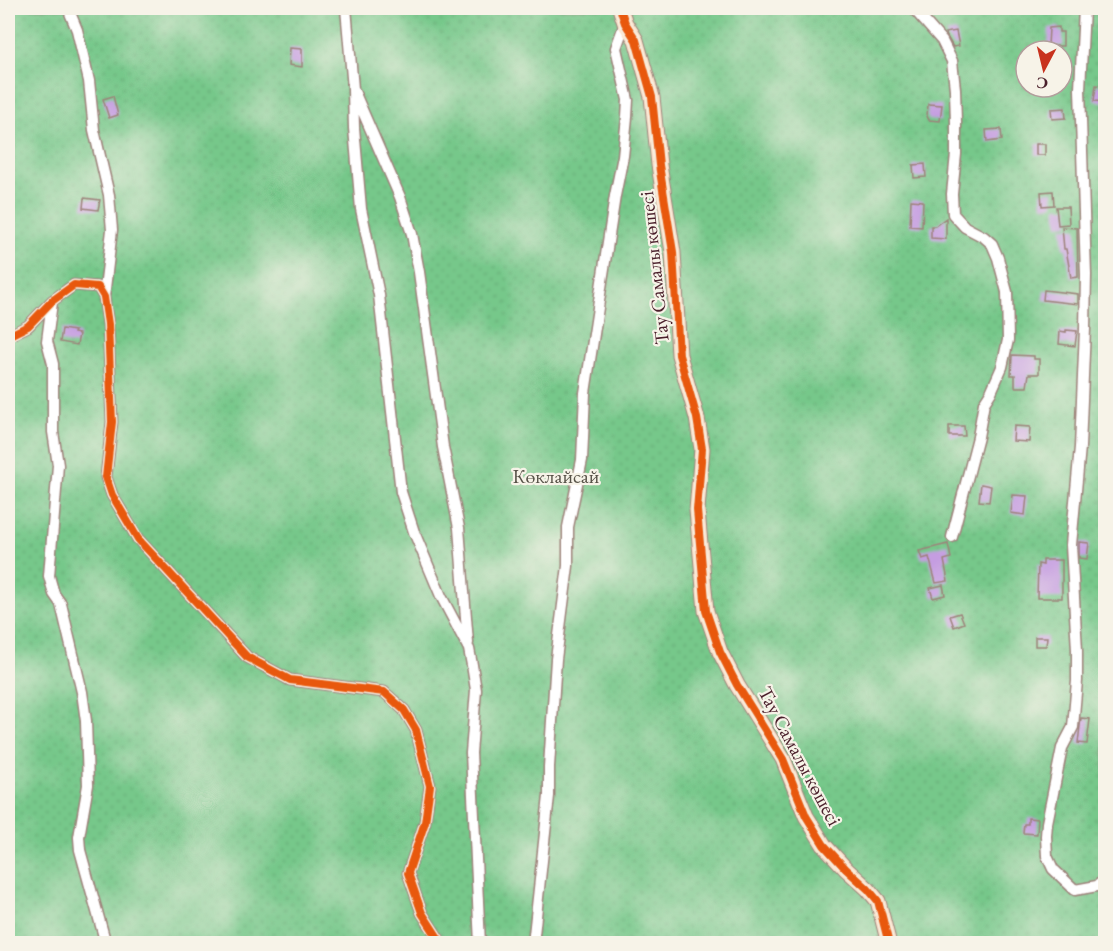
<svg xmlns="http://www.w3.org/2000/svg" width="1113" height="951" viewBox="0 0 1113 951" font-family="'EB Garamond',serif">
  <style>
    .garden { fill: url(#garden-dots); stroke: #60745a; stroke-width: 1.5; fill-rule: evenodd }
    .building { fill: #c59de1 }
    .lines { fill: none; stroke-linecap: round; stroke-linejoin: round }
    .street-casing { stroke: #9d827a; stroke-width: 13 }
    .secondary-casing { stroke: #9d827a; stroke-width: 17 }
    .street { stroke: #fff; stroke-width: 10 }
    .secondary { stroke: #fce5cf; stroke-width: 15 }
    .cycleway-casing { stroke: #f7f3e8; stroke-width: 11 }
    .cycleway { stroke: #e8590c; stroke-width: 8 }
    .labels { text-anchor: middle; stroke-width: 4.5; stroke-linejoin: round; paint-order: stroke }
    .street-label { font-size: 20px; fill: #4a1f2b; stroke: #f7f3e8 }
    .park-label { font-size: 20px; fill: #575248; stroke: #f7f3e8 }
  </style>
  <defs>
    <pattern id="garden-dots" width="8" height="8" patternUnits="userSpaceOnUse" patternTransform="scale(1.5)"><rect width="8" height="8" fill="#76c88a"/><path d="M2 2h.1M6 6h.1" fill="none" stroke="#68ab77" stroke-width="1.8" stroke-linecap="round"/></pattern>
  </defs>
  <rect width="100%" height="100%" fill="#f7f3e8"/>
  <filter id="ink" filterUnits="userSpaceOnUse"><feTurbulence type="fractalNoise" baseFrequency=".0167" numOctaves="2"/><feDisplacementMap in="SourceGraphic" scale="12" xChannelSelector="R" yChannelSelector="G"/><feConvolveMatrix kernelMatrix="1 2 1 2 8 2 1 2 1" color-interpolation-filters="sRGB"/></filter>
  <filter id="wash" filterUnits="userSpaceOnUse"><feTurbulence type="fractalNoise" baseFrequency=".008" numOctaves="4" result="noise"/><feDisplacementMap in="SourceGraphic" scale="24" xChannelSelector="R" yChannelSelector="G"/><feGaussianBlur stdDeviation="1.35" result="paint"/><feColorMatrix in="noise" values="0 0 0 0 0 0 0 0 0 0 0 0 0 0 0 0 0 1.4 0 .05"/><feComposite in="paint" operator="in"/></filter>
  <g filter="url(#wash)">
    <rect width="100%" height="100%" fill="#f0e4c8"/>
    <path class="garden" d="M 8,8 L 1105,8 L 1105,943 L 8,943 ZM 1026,51 L 1062,51 L 1062,87 L 1026,87 Z"/>
    <g id="blocks">
      <path class="building" d="M 1059,27 L 1059,32 L 1063,32 L 1063,46 L 1048,46 L 1049,28 Z
        M 956,31 L 959,46 L 953,47 L 945,33 Z
        M 290,48 L 302,49 L 302,67 L 289,65 Z
        M 1096,85 L 1106,86 L 1106,102 L 1094,101 Z
        M 113,96 L 118,115 L 109,118 L 103,99 Z
        M 928,104 L 942,105 L 940,121 L 929,120 L 927,116 Z
        M 1065,108 L 1066,118 L 1052,119 L 1051,109 Z
        M 1001,129 L 1002,140 L 987,142 L 986,130 Z
        M 1036,144 L 1045,144 L 1045,155 L 1036,155 Z
        M 925,164 L 926,177 L 914,178 L 913,165 Z
        M 1053,191 L 1054,205 L 1042,206 L 1041,192 Z
        M 84,198 L 100,200 L 98,210 L 83,208 Z
        M 911,200 L 923,201 L 922,227 L 910,226 Z
        M 1056,207 L 1068,207 L 1069,224 L 1058,225 Z
        M 946,218 L 946,239 L 931,238 L 931,226 L 935,226 Z
        M 1062,227 L 1077,228 L 1078,277 L 1071,278 L 1066,249 L 1064,249 Z
        M 1044,290 L 1078,294 L 1078,304 L 1043,300 Z
        M 62,329 L 75,331 L 74,333 L 79,334 L 77,345 L 60,342 Z
        M 1066,330 L 1077,331 L 1075,346 L 1059,344 L 1060,331 L 1066,332 Z
        M 1012,355 L 1034,356 L 1034,359 L 1039,359 L 1039,374 L 1029,374 L 1027,387 L 1015,387 L 1015,375 L 1011,375 Z
        M 949,426 L 964,426 L 965,436 L 949,436 Z
        M 1014,426 L 1030,427 L 1029,442 L 1013,441 Z
        M 981,484 L 991,486 L 989,502 L 979,501 Z
        M 1013,495 L 1027,496 L 1025,515 L 1011,513 Z
        M 1079,542 L 1089,543 L 1087,559 L 1079,558 Z
        M 948,544 L 951,558 L 944,560 L 948,581 L 936,583 L 929,557 L 922,559 L 919,551 Z
        M 1043,560 L 1062,560 L 1062,598 L 1037,598 L 1038,564 L 1043,565 Z
        M 943,585 L 945,595 L 933,598 L 930,588 Z
        M 960,613 L 964,623 L 954,627 L 950,616 Z
        M 1035,637 L 1047,637 L 1046,646 L 1035,646 Z
        M 1081,718 L 1090,719 L 1087,744 L 1078,743 Z
        M 1028,818 L 1038,819 L 1037,834 L 1023,833 L 1024,824 L 1028,824 Z"/>
    </g>
  </g>
  <g filter="url(#ink)">
    <use href="#blocks" fill-opacity="0" stroke="#9d827a" stroke-width="1.5"/>
    <g class="lines">
      <g class="street-casing">
        <path id="street" d="M 68,8 L 77,30 L 89,81 L 94,130 L 109,195 L 112,230 L 104,297
          M 346,8 L 353,89 L 400,197 L 412,234 L 419,272 L 443,447 L 459,528 L 468,643
          M 913,8 L 942,41 L 952,61 L 955,89 L 956,123 L 956,154 L 952,194 L 953,214 L 965,227 L 984,237 L 992,244 L 998,258 L 1007,292 L 1008,340 L 1002,367 L 991,392 L 984,403 L 978,437 L 952,537
          M 1084,8 L 1080,89 L 1086,275 L 1085,329 L 1080,447 L 1071,545 L 1077,650 L 1077,681 L 1073,727 L 1062,748 L 1047,823 L 1046,836 L 1047,856 L 1053,869 L 1075,890 L 1097,886 L 1106,879
          M 353,89 L 354,128 L 361,209 L 379,295 L 401,492 L 414,532 L 441,596 L 469,649 L 472,665 L 476,690 L 471,753 L 480,944
          M 52,302 L 47,341 L 53,364 L 53,432 L 58,465 L 49,576 L 54,594 L 61,604 L 82,692 L 86,721 L 88,785 L 79,837 L 80,850 L 106,944
          M 8,336 L 28,326 L 52,301 L 74,285 L 98,287 L 104,297 L 108,324 L 112,422 L 106,477 L 112,495 L 138,539 L 247,657 L 290,680 L 384,692 L 404,710 L 416,730 L 430,786 L 425,822 L 408,873 L 422,913 L 442,944
          M 533,944 L 549,796 L 549,767 L 556,659 L 568,566 L 568,527 L 582,460 L 585,393 L 615,196 L 623,156 L 627,117 L 628,100 L 616,48 L 625,23"/>
      </g>
      <g class="secondary-casing">
        <path id="secondary" d="M 620,8 L 625,23 L 636,40 L 652,97 L 659,165 L 673,252 L 679,355 L 697,418 L 702,449 L 697,510 L 706,611 L 720,652 L 737,685 L 783,759 L 806,816 L 824,845 L 846,869 L 868,889 L 878,901 L 889,944"/>
      </g>
      <use href="#street" class="street"/>
      <use href="#secondary" class="secondary"/>
      <g class="cycleway-casing">
        <path id="cycleway" d="M 620,8 L 625,23 L 636,40 L 652,97 L 659,165 L 673,252 L 679,355 L 697,418 L 702,449 L 697,510 L 706,611 L 720,652 L 737,685 L 783,759 L 806,816 L 824,845 L 846,869 L 868,889 L 878,901 L 889,944
          M 8,336 L 28,326 L 52,301 L 74,285 L 98,287 L 104,297 L 108,324 L 112,422 L 106,477 L 112,495 L 138,539 L 247,657 L 290,680 L 384,692 L 404,710 L 416,730 L 430,786 L 425,822 L 408,873 L 422,913 L 442,944"/>
      </g>
      <use href="#cycleway" class="cycleway"/>
    </g>
  </g>
  <g class="labels">
    <g class="street-label">
      <text transform="translate(654 268) rotate(-96)" y="7">Тау Самалы көшесі</text>
      <text transform="translate(800 756) rotate(62)" y="7">Тау Самалы көшесі</text>
    </g>
    <g class="park-label">
      <text x="556" y="483">Көклайсай</text>
    </g>
  </g>
  <rect width="1113" height="951" fill="none" stroke="#f7f3e8" stroke-width="30"/>
  <g transform="translate(1044 69) rotate(187)"><circle r="28" fill="#f7f3e8" stroke="#b29e9c" stroke-width="1.5"/>
  <path d="M0-4.5L10 22L0 15L-10 22Z" fill="#c8321e"/>
  <text y="-9" font-size="16" font-weight="bold" text-anchor="middle" fill="#4a1f2b">С</text>
  </g>
</svg>
